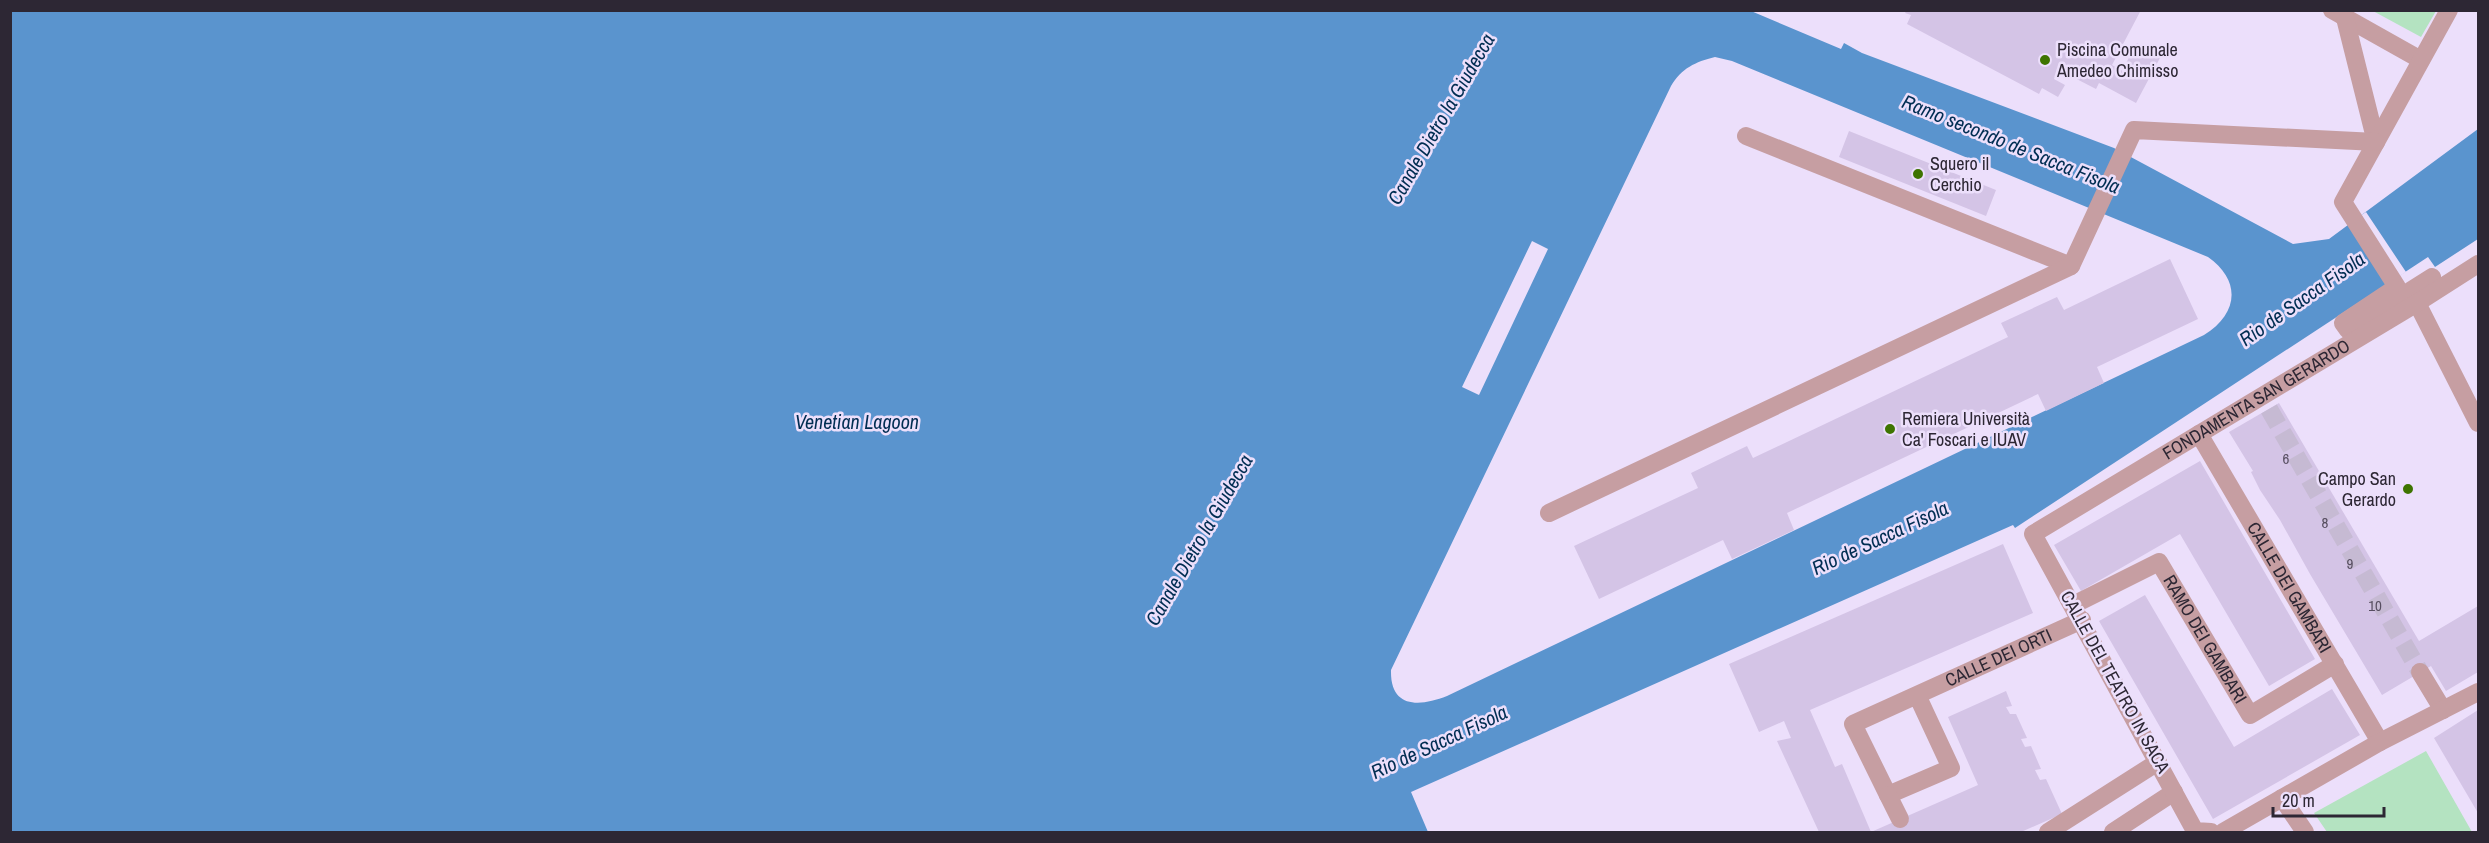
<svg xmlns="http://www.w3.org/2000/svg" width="2489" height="843" viewBox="0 0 2489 843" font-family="'Archivo Narrow',sans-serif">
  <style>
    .green { fill: #b4e3c1 }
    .water { fill: #5a94ce; fill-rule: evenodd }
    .pier { fill: #ecdffb }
    .building { fill: #d4c4e6 }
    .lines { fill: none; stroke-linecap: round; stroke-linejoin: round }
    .minor-tunnel { stroke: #c6bad3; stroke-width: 18; stroke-dasharray: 18 9; stroke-linecap: butt }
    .minor { stroke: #c69ea2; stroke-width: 18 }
    .poi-dot { fill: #3e7400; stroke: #ecdffb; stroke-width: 2 }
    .labels { text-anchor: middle; stroke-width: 5; stroke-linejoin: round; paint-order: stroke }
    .number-label { font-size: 15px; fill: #574e60 }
    .poi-label { font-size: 18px; fill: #2d2734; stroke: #ecdffb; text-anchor: start }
    .street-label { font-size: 18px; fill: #2d2734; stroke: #ecdffb }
    .water-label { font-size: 20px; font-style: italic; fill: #002d52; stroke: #ecdffb }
  </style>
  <rect width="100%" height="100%" fill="#ecdffb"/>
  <path class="green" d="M 2373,11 L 2436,11 L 2421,37 Z
    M 2426,751 L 2472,832 L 2327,832 L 2314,813 Z"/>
  <path class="water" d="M 10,11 L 1751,11 L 1841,49 L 1844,43 L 1862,53 L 2114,148 L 2293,244 L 2329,239 L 2478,129 L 2478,239 L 2435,267 L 2428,257 L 2015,528 L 2013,525 L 1411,792 L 1428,832 L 11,832 ZM 1715,57 L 1732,61 L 2208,257 C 2242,281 2238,314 2204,335 L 1447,696 C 1419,707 1390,708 1391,670 L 1671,86 C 1682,68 1695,62 1715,57 Z"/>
  <path class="pier" d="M 2366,212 L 2406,272 L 2392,281 L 2352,221 Z
    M 1532,241 L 1548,249 L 1479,395 L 1462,387 Z"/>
  <path class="building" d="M 1907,10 L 2141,10 L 2112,65 L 2126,73 L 2129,67 L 2125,65 L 2137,43 L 2161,56 L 2136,103 L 2099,83 L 2096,89 L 2059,70 L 2054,79 L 2065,85 L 2058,97 L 2042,88 L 2039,94 L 1907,24 L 1911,15 L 1905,13 Z
    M 1849,131 L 1996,190 L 1986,216 L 1839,157 Z
    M 2170,259 L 2198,319 L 2097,367 L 2104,383 L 2046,411 L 2038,394 L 1787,513 L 1794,530 L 1732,559 L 1723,540 L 1599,599 L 1574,546 L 1698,488 L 1691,473 L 1747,446 L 1753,458 L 2008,337 L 2001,323 L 2057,297 L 2064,310 Z
    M 2279,403 L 2419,641 L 2478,606 L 2478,672 L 2446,691 L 2431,666 L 2382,695 L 2310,574 L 2280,520 L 2260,490 L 2251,472 L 2253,471 L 2229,432 Z
    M 2200,461 L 2315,659 L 2269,686 L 2180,534 L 2081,591 L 2054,545 Z
    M 2003,544 L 2033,613 L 1810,710 L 1835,767 L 1842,764 L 1871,832 L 1978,785 L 1948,717 L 2006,691 L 2012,706 L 2006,707 L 2010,714 L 2016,714 L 2027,738 L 2021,739 L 2025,747 L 2031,746 L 2041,769 L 2035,770 L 2040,780 L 2046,779 L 2062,814 L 2021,832 L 1819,832 L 1777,741 L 1791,738 L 1784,721 L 1759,732 L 1729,664 Z
    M 2145,595 L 2234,747 L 2332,689 L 2360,735 L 2213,819 L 2099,621 Z
    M 2478,710 L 2478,813 L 2434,738 Z"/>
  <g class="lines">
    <path class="minor-tunnel" d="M 2269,409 L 2420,672"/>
    <g class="minor">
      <path d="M 2332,10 L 2421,60"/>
      <path d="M 2345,18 L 2376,142"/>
      <path d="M 1746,136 L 2071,266"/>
      <path d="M 2432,277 L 2348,330 L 2343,323 L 2397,287 L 2343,202 L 2449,10"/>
      <path d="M 2417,303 L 2478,423"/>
      <path id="s1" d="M 2199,434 L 2380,742"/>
      <path d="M 1549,513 L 2071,266 L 2134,130 L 2376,142"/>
      <path id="s2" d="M 2073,605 L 2159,562 L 2250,715 L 2335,664"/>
      <path d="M 2420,672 L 2443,710"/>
      <path id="s3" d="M 1917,695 L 1951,768 L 1888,795 L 1853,724 L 2082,620"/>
      <path d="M 1888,795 L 1900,819"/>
      <path d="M 2282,798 L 2305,832"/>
      <path d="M 2048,832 L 2158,762"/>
      <path d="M 2113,832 L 2174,792"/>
      <path id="s4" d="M 2211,832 L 2195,831 L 2033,534 L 2417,303 L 2478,264"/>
      <path d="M 2223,832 L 2380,742 L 2478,692"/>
    </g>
  </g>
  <g class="poi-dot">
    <circle cx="2045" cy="60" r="6"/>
    <circle cx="1918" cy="174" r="6"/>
    <circle cx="1890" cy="429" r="6"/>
    <circle cx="2408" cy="489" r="6"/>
  </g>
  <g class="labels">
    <g class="number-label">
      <text x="2286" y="464">6</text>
      <text x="2325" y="528">8</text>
      <text x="2350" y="569">9</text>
      <text x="2375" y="611">10</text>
    </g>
    <g class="poi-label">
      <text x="2057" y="56">Piscina Comunale<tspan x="2057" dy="21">Amedeo Chimisso</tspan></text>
      <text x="1930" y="170">Squero il<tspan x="1930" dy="21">Cerchio</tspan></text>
      <text x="1902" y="425">Remiera Università<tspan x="1902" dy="21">Ca' Foscari e IUAV</tspan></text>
      <text x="2396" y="485" text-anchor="end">Campo San<tspan x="2396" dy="21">Gerardo</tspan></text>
    </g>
    <g class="street-label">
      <text dy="6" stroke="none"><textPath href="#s4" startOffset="615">FONDAMENTA SAN GERARDO</textPath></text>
      <text dy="6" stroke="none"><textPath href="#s1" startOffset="178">CALLE DEI GAMBARI</textPath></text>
      <text dy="6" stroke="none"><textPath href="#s2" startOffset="186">RAMO DEI GAMBARI</textPath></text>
      <text dy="6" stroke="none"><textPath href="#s3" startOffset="388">CALLE DEI ORTI</textPath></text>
      <text transform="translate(2115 682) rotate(61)" y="6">CALLE DEL TEATRO IN SACA</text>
    </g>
    <g class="water-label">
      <text transform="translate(1441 119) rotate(-60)" y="7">Canale Dietro la Giudecca</text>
      <text transform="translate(2011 144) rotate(22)" y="7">Ramo secondo de Sacca Fisola</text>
      <text transform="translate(2302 299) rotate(-35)" y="7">Rio de Sacca Fisola</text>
      <text x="857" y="429">Venetian Lagoon</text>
      <text transform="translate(1880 538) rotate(-25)" y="7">Rio de Sacca Fisola</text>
      <text transform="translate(1199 540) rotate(-60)" y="7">Canale Dietro la Giudecca</text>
      <text transform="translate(1439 742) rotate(-25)" y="7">Rio de Sacca Fisola</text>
    </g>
  </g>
  <rect width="2489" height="843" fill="none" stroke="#2d2734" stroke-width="24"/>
  <path d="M2273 807v9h111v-9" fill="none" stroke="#2d2734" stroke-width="3"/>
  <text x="2282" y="807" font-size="18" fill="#2d2734" stroke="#ecdffb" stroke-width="4.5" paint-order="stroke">20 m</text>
</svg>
